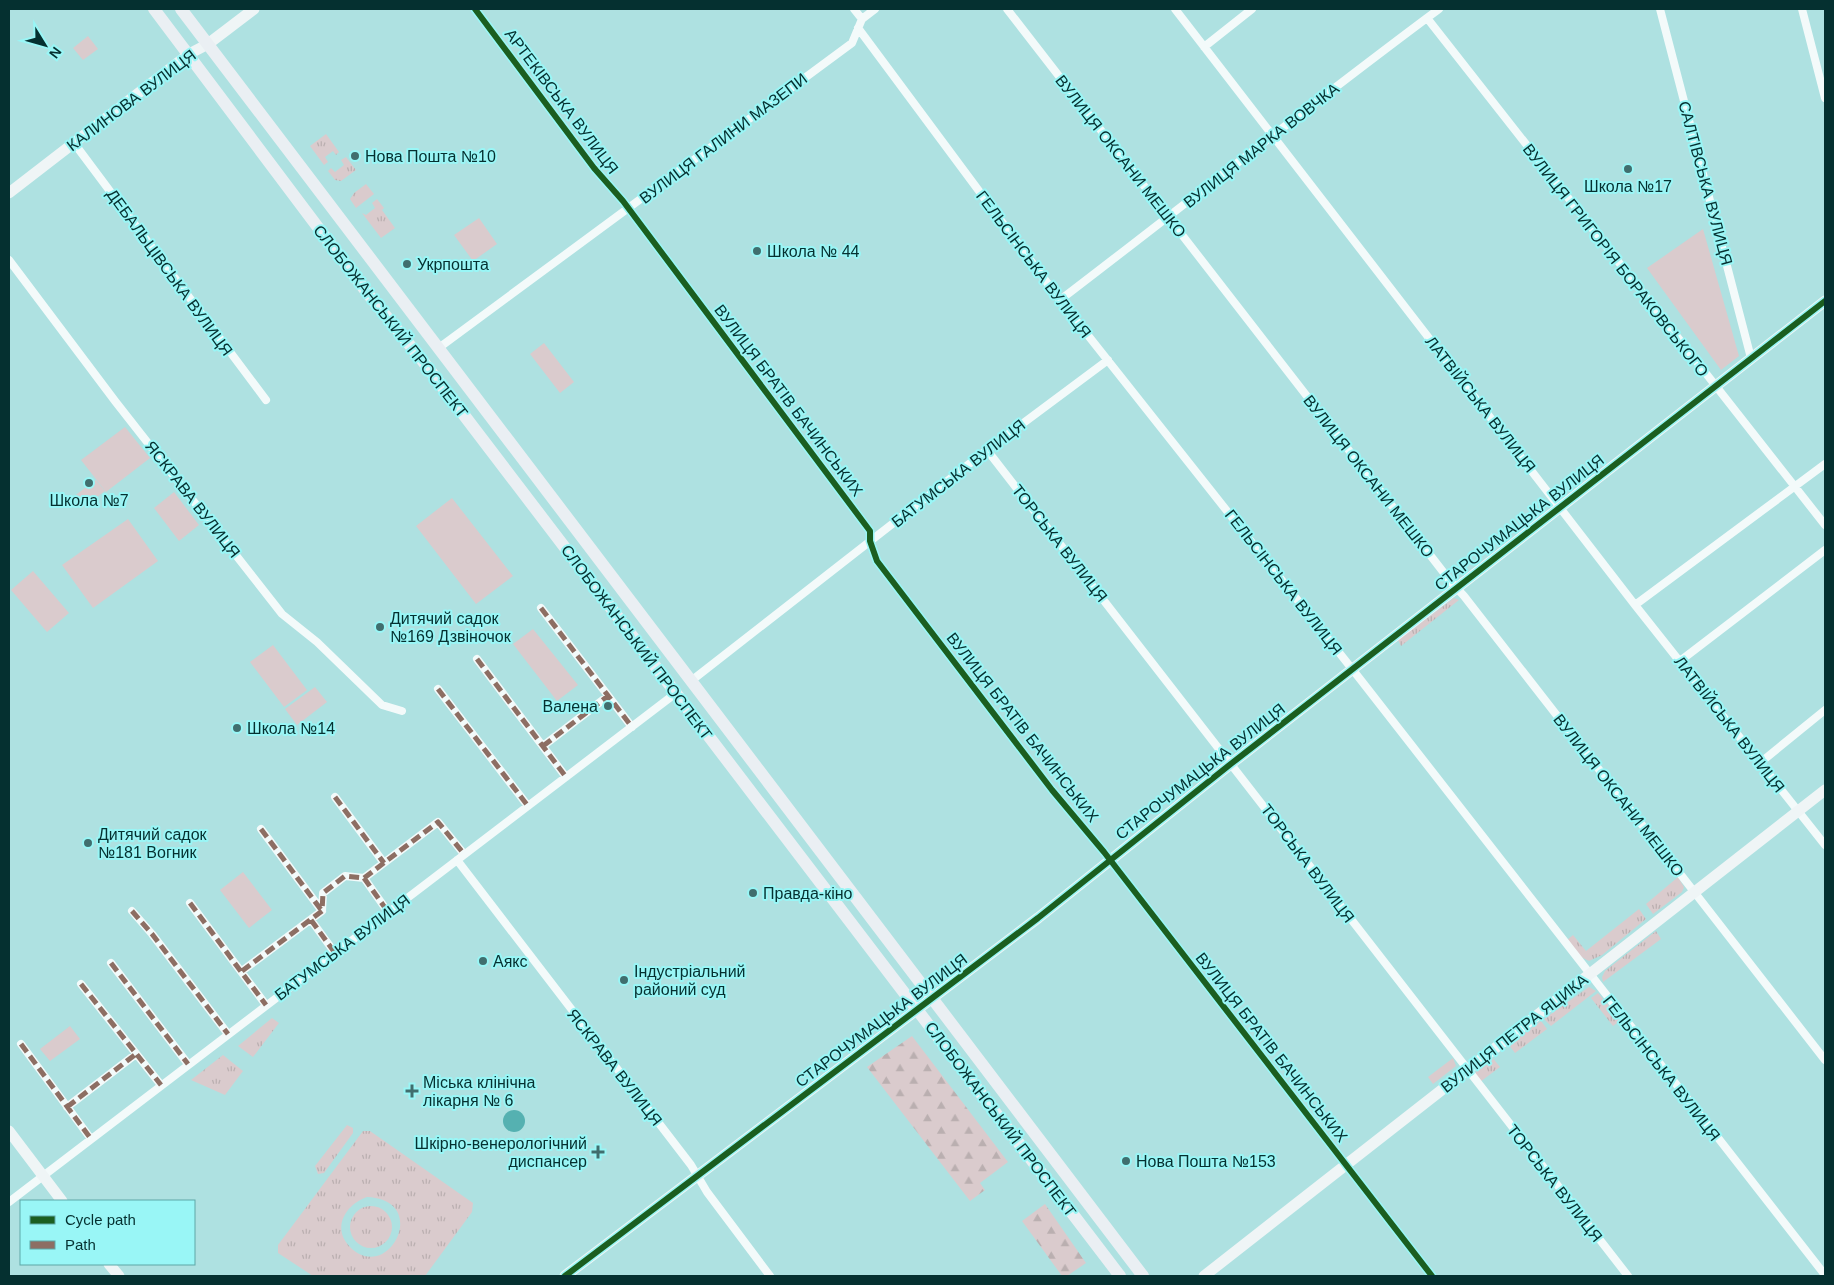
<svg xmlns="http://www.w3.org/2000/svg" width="1834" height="1285" viewBox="0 0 1834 1285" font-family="Helvetica,sans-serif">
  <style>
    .grass { fill: url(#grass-tufts); fill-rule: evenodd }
    .forest { fill: url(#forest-firs) }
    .green { fill: #dacbcd }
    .water { fill: #55b1b1 }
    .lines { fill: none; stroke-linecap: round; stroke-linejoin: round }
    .street { stroke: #f3fafa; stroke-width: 8 }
    .secondary { stroke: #eff5f6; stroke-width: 11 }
    .primary { stroke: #eaeff3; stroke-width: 12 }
    .quiet { stroke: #8d6e63; stroke-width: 5; stroke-dasharray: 10 5; stroke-linecap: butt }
    .cycleway-casing { stroke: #99f6f6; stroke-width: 9 }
    .cycleway { stroke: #1b5e20; stroke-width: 6 }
    .poi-dot { fill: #406e6e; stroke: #99f6f6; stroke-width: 2 }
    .labels { text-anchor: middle; stroke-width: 4; stroke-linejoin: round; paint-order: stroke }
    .street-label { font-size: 16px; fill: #053030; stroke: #99f6f6 }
    .poi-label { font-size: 16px; fill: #053030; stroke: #99f6f6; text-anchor: start }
  </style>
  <defs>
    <pattern id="grass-tufts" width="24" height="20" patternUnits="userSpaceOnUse" patternTransform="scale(1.25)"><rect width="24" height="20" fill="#dacbcd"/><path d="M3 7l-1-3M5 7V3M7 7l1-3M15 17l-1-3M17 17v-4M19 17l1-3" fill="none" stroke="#baafb0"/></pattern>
    <pattern id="forest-firs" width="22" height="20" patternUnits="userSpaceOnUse" patternTransform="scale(1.25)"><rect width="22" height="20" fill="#dacbcd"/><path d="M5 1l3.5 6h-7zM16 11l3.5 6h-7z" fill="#baafb0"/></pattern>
  </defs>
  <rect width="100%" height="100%" fill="#aee1e1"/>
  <path class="grass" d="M 326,134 L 339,152 L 336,155 L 333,151 L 325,157 L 328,162 L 324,165 L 310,146 Z
    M 346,157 L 356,170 L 341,181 L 335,180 L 328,171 L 331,168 L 335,172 L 344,165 L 341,160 Z
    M 366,184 L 374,194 L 356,208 L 350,199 L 354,193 Z
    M 377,199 L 384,208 L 382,210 L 395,228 L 381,238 L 362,213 L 366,215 L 375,208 L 372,203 Z
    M 1454,598 L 1459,600 L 1401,646 L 1398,640 Z
    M 1678,877 L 1684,887 L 1682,892 L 1653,914 L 1646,904 Z
    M 1639,909 L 1646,919 L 1602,955 L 1589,961 L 1581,957 L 1567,940 L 1573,935 L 1586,951 Z
    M 1656,931 L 1661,939 L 1603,982 L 1602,977 L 1605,971 Z
    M 1589,987 L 1596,991 L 1551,1026 L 1544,1019 Z
    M 1598,993 L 1621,1020 L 1613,1026 L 1591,998 Z
    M 272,1018 L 279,1023 L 253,1057 L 238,1046 Z
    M 1541,1021 L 1547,1029 L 1515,1053 L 1509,1045 Z
    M 223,1055 L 243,1071 L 225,1095 L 191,1080 Z
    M 1491,1056 L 1500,1067 L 1480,1082 L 1476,1077 L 1476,1070 Z
    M 1453,1058 L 1456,1066 L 1433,1084 L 1428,1077 Z
    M 347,1125 L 353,1128 L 353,1133 L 324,1173 L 318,1174 L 315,1166 Z
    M 363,1131 L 370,1131 L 473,1203 L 472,1212 L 425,1276 L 313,1276 L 278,1253 L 278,1245 ZM 367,1197 C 432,1200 388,1285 350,1247 C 331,1228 346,1204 367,1197 Z
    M350 1227a21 21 0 1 1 42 0a21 21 0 1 1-42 0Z"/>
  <path class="forest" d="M 912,1036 L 1008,1162 L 980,1183 L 985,1190 L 970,1201 L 867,1067 Z
    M 1045,1204 L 1086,1263 L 1067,1276 L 1062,1276 L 1022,1221 Z"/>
  <path class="green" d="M 88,36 L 98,49 L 83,60 L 73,48 Z
    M 479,218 L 497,244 L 473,261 L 454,235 Z
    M 1703,229 L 1739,356 L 1721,370 L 1647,268 Z
    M 544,343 L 574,382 L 560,393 L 530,354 Z
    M 125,427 L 150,458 L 106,492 L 81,460 Z
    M 96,480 L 105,491 L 82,508 L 73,497 Z
    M 174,492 L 199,525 L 179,541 L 154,508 Z
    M 452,498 L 513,576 L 476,604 L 416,526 Z
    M 128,519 L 158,561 L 93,608 L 62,565 Z
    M 33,571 L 69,613 L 47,632 L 11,590 Z
    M 533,629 L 578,685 L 557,701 L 513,644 Z
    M 273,645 L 307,690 L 284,707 L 250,662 Z
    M 315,687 L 327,702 L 297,725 L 285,709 Z
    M 243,872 L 272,910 L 249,928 L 220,890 Z
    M 70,1026 L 80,1039 L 50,1061 L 40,1049 Z"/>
  <path class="water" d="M503 1121a11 11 0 1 1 22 0a11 11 0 1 1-22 0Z"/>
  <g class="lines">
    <path class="street" d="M 475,9 L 594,168 L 623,201 L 870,531 L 870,541 L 877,561 L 1052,790 L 1104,852 L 1432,1276
      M 854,9 L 862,19
      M 1007,9 L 1451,582 L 1464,596 L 1825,1060
      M 1175,9 L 1635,605 L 1825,845
      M 1660,9 L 1751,358
      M 1802,9 L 1825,98
      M 1427,18 L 1825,525
      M 858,28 L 1060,300 L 1360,679 L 1825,1275
      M 1204,47 L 1252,9
      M 74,143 L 266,400
      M 9,260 L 115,401 L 282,614 L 317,642 L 382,705 L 402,711
      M 1060,300 C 1187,203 1311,104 1439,9
      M 440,347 L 852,43 L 862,19 L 875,9
      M 987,450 L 1628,1276
      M 1635,605 L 1825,464
      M 541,608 L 632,727
      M 477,659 L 566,777
      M 1680,661 L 1825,550
      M 691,681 L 987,450 L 1108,360
      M 438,689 L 528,806
      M 543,746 L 608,696
      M 1761,762 L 1825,710
      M 335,797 L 384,863
      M 261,829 L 322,911
      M 457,860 L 691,1165 L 707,1192 L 770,1276
      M 364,878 L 388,912
      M 190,903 L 266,1005
      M 132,911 L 152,934 L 228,1034
      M 311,920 L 335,953
      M 111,963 L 188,1064
      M 242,971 L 322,911 L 323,893 L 345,876 L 364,878 L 438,822 L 464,854
      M 81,984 L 161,1085
      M 21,1044 L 91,1139
      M 67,1107 L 136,1054
      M 9,1202 L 676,693"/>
    <path class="secondary" d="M 9,193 L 189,54 L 208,44 L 254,9
      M 9,1131 L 62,1201
      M 109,1264 L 119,1276
      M 565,1276 L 1038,918 L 1232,763 L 1825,301
      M 1204,1276 L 1825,790"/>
    <path class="primary" d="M 154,9 L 368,294 L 422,360 L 1120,1276
      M 181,9 L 1143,1276"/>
    <path class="quiet" d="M 541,608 L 632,727
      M 477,659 L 566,777
      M 438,689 L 528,806
      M 543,746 L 608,696
      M 335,797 L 384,863
      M 261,829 L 322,911
      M 364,878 L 388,912
      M 190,903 L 266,1005
      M 132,911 L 152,934 L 228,1034
      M 311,920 L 335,953
      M 111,963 L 188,1064
      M 242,971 L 322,911 L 323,893 L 345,876 L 364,878 L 438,822 L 464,854
      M 81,984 L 161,1085
      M 21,1044 L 91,1139
      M 67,1107 L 136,1054"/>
    <g class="cycleway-casing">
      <path id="cycleway" d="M 475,9 L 594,168 L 623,201 L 870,531 L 870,541 L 877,561 L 1052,790 L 1104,852 L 1432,1276
        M 565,1276 L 1038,918 L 1232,763 L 1825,301"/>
    </g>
    <use href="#cycleway" class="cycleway"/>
  </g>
  <g class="poi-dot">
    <circle cx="355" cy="156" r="5"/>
    <circle cx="1628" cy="169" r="5"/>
    <circle cx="757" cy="251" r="5"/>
    <circle cx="407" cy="264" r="5"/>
    <circle cx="89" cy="483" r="5"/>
    <circle cx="380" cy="627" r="5"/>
    <circle cx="608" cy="706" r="5"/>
    <circle cx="237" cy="728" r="5"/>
    <circle cx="88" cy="843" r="5"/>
    <circle cx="753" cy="893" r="5"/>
    <circle cx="483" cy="961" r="5"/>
    <circle cx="624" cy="980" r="5"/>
    <path d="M409.5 1083.5h5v5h5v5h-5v5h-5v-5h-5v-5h5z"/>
    <path d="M595.5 1144.5h5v5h5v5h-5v5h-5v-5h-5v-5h5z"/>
    <circle cx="1126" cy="1161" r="5"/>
  </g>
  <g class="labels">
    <g class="street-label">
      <text transform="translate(131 100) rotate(-37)" y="6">КАЛИНОВА ВУЛИЦЯ</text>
      <text transform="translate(562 101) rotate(53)" y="6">АРТЕКІВСЬКА ВУЛИЦЯ</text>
      <text transform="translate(723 138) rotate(-37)" y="6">ВУЛИЦЯ ГАЛИНИ МАЗЕПИ</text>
      <text transform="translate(1261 145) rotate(-38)" y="6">ВУЛИЦЯ МАРКА ВОВЧКА</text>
      <text transform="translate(1121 156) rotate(52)" y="6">ВУЛИЦЯ ОКСАНИ МЕШКО</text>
      <text transform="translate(1706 183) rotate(75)" y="6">САЛТІВСЬКА ВУЛИЦЯ</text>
      <text transform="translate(1616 260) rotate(52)" y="6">ВУЛИЦЯ ГРИГОРІЯ БОРАКОВСЬКОГО</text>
      <text transform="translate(1034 264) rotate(53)" y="6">ГЕЛЬСІНСЬКА ВУЛИЦЯ</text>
      <text transform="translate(170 272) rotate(54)" y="6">ДЕБАЛЬЦІВСЬКА ВУЛИЦЯ</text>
      <text transform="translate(391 321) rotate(52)" y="6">СЛОБОЖАНСЬКИЙ ПРОСПЕКТ</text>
      <text transform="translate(789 400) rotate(53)" y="6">ВУЛИЦЯ БРАТІВ БАЧИНСЬКИХ</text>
      <text transform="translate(1481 404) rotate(52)" y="6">ЛАТВІЙСЬКА ВУЛИЦЯ</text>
      <text transform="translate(958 473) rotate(-38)" y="6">БАТУМСЬКА ВУЛИЦЯ</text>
      <text transform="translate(1369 476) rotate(52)" y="6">ВУЛИЦЯ ОКСАНИ МЕШКО</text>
      <text transform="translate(193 499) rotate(52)" y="6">ЯСКРАВА ВУЛИЦЯ</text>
      <text transform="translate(1519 522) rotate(-38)" y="6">СТАРОЧУМАЦЬКА ВУЛИЦЯ</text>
      <text transform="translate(1060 543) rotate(52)" y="6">ТОРСЬКА ВУЛИЦЯ</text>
      <text transform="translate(1284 582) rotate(52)" y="6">ГЕЛЬСІНСЬКА ВУЛИЦЯ</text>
      <text transform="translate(637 642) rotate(53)" y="6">СЛОБОЖАНСЬКИЙ ПРОСПЕКТ</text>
      <text transform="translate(1730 724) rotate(52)" y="6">ЛАТВІЙСЬКА ВУЛИЦЯ</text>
      <text transform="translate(1023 727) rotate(52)" y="6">ВУЛИЦЯ БРАТІВ БАЧИНСЬКИХ</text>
      <text transform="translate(1200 771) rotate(-38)" y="6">СТАРОЧУМАЦЬКА ВУЛИЦЯ</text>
      <text transform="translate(1619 795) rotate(52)" y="6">ВУЛИЦЯ ОКСАНИ МЕШКО</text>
      <text transform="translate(1308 863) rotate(53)" y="6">ТОРСЬКА ВУЛИЦЯ</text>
      <text transform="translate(342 947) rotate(-37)" y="6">БАТУМСЬКА ВУЛИЦЯ</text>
      <text transform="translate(881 1020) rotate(-37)" y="6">СТАРОЧУМАЦЬКА ВУЛИЦЯ</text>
      <text transform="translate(1514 1033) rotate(-38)" y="6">ВУЛИЦЯ ПЕТРА ЯЦИКА</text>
      <text transform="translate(1272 1047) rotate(52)" y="6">ВУЛИЦЯ БРАТІВ БАЧИНСЬКИХ</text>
      <text transform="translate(615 1067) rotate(52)" y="6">ЯСКРАВА ВУЛИЦЯ</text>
      <text transform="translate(1662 1068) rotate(52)" y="6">ГЕЛЬСІНСЬКА ВУЛИЦЯ</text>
      <text transform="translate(1001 1119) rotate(53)" y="6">СЛОБОЖАНСЬКИЙ ПРОСПЕКТ</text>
      <text transform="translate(1555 1183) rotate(52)" y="6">ТОРСЬКА ВУЛИЦЯ</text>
    </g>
    <g class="poi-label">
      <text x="365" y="162">Нова Пошта №10</text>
      <text x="1628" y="192" text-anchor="middle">Школа №17</text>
      <text x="767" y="257">Школа № 44</text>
      <text x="417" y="270">Укрпошта</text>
      <text x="89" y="506" text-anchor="middle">Школа №7</text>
      <text x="390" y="624">Дитячий садок<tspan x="390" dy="18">№169 Дзвіночок</tspan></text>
      <text x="598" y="712" text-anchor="end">Валена</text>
      <text x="247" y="734">Школа №14</text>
      <text x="98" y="840">Дитячий садок<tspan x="98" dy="18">№181 Вогник</tspan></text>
      <text x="763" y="899">Правда-кіно</text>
      <text x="493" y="967">Аякс</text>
      <text x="634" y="977">Індустріальний<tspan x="634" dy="18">районий суд</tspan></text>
      <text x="423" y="1088">Міська клінічна<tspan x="423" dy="18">лікарня № 6</tspan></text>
      <text x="587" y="1149" text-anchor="end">Шкірно-венерологічний<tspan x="587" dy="18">диспансер</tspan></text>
      <text x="1136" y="1167">Нова Пошта №153</text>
    </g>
  </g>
  <rect width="1834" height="1285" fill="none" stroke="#053030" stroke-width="20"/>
  <rect x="20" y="1200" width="175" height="65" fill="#99f6f6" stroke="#5ea7a7"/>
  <rect x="30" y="1216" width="25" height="8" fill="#1b5e20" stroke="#5ea7a7"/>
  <text x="65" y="1225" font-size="15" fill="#053030">Cycle path</text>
  <rect x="30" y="1241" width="25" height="8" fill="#8d6e63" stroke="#5ea7a7"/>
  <text x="65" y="1250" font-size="15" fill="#053030">Path</text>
  <g transform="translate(45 45) rotate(127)" stroke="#99f6f6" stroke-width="4" paint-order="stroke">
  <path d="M0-4L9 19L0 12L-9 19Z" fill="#053030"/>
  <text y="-8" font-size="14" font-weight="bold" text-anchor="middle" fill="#053030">N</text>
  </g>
</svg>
